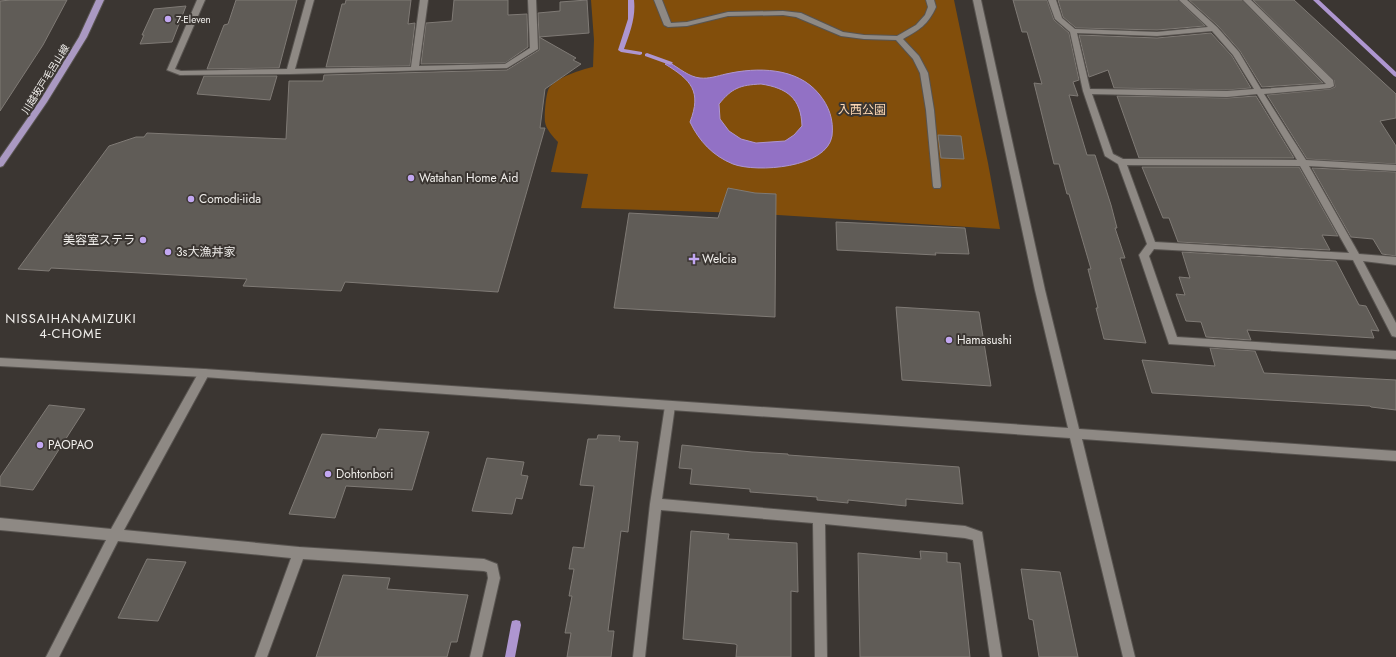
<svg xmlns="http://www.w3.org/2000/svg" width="1396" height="657" viewBox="0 0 1396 657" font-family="Jost,'Noto Sans JP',sans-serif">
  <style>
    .green { fill: #824e0b }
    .water { fill: #9271c5; stroke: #ae96d0; fill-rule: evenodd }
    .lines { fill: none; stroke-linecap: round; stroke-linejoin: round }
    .stream { fill: #ae96d0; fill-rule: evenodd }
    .building { fill: #605c57; stroke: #7f7a75 }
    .pedestrian-casing { stroke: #585450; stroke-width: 2 }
    .minor-casing { stroke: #585450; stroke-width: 2 }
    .tertiary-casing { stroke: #585450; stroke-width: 2 }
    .primary-casing { stroke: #585450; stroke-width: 2 }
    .pedestrian { fill: #8e8984; fill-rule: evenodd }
    .minor { fill: #8e8984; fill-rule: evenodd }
    .tertiary { fill: #8e8984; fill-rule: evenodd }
    .primary { fill: #aa99c2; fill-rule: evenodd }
    .poi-dot { fill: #c2a7f2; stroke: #3b3632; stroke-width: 1.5 }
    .labels { text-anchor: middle; stroke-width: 4; stroke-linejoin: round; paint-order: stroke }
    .far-poi-label { font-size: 10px; fill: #f0eeeb; stroke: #3b3632; text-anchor: start }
    .far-street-label { font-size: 10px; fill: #f0eeeb; stroke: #3b3632 }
    .park-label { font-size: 12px; fill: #fcd7b3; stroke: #3b3632 }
    .poi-label { font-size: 12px; fill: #f0eeeb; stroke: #3b3632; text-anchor: start }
    .neighbourhood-label { font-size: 13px; letter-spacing: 1px; fill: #f0eeeb; stroke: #3b3632 }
  </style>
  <rect width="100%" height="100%" fill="#3b3632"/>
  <path class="green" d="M 591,0 L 954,0 L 988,163 L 1000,229 L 745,213 L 581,208 L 588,174 L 551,172 L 558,142 C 553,137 546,129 545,122 C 544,115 546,93 549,88 C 558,77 580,70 593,67 L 594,40 Z"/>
  <path class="water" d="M 670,63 C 679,68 689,77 700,78 C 709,79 717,76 726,74 C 757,67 797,67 819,94 C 829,106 834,120 832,136 C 827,168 757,173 733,164 C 713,156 699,141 690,122 C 702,91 691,80 665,64 ZM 761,84 C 787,88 801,98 802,126 L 794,135 L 785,141 L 756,143 L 741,139 L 729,131 L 720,119 L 719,104 C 732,88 740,85 761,84 Z"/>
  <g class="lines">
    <path class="stream" d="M 628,0 L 634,0 C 636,17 630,33 624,49 L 642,52 L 642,54 L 640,55 L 621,52 L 618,50 L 628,19 Z
      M 1313,0 L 1319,0 L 1396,72 L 1396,77 L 1394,76 Z
      M 647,53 L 672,62 L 673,63 L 670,65 L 645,56 L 645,54 Z
      M 516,620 L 520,621 L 521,625 L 515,657 L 505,657 L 511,625 L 512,621 Z"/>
  </g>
  <path class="building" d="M 11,0 L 67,0 L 43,45 L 0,111 L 0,1 Z
    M 236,0 L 297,0 L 279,68 L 207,69 L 224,25 L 228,24 Z
    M 346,0 L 411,0 L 408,24 L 415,23 L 410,66 L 326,67 L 342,4 L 345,4 Z
    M 454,0 L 508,0 L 508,15 L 527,14 L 528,47 L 505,63 L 421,64 L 426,23 L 452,21 Z
    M 587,0 L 589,33 L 539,37 L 538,13 L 560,11 L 560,2 Z
    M 1013,0 L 1047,0 L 1054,20 L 1069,33 L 1079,80 L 1073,82 L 1078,96 L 1069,95 L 1087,155 L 1095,155 L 1111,205 L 1117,228 L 1115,228 L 1125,258 L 1120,258 L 1146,343 L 1104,339 L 1096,308 L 1098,308 L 1088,269 L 1091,269 L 1069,194 L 1067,194 L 1059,164 L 1054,164 L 1040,107 L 1034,83 L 1042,84 L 1027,32 L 1022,32 Z
    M 1058,0 L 1178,0 L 1205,26 L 1157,30 L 1076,28 L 1063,17 Z
    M 1189,0 L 1242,0 L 1323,83 L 1262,87 L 1240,51 L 1218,26 Z
    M 1253,0 L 1294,0 L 1396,94 L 1396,118 L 1380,121 L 1396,146 L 1396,164 L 1307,159 L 1267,95 L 1330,89 L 1335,87 L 1334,80 Z
    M 186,6 L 172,42 L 140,44 L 144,35 L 142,35 L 154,9 Z
    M 1211,33 L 1232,56 L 1251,88 L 1227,90 L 1114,88 L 1108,70 L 1089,77 L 1079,35 L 1157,38 Z
    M 539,37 L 576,58 L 573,60 L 581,64 L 545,89 L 540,128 L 545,128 L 498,292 L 345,282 L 341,291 L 243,286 L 247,279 L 51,268 L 49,271 L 18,269 L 109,146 L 136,137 L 144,137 L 147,133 L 286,139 L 289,81 L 323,81 L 324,75 L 507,70 L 539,50 Z
    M 204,76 L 277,76 L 270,100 L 197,94 Z
    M 1117,96 L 1227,98 L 1256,96 L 1294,158 L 1139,158 Z
    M 938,135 L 961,136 L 964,159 L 941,158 Z
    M 1142,167 L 1299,167 L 1338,236 L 1322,235 L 1330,250 L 1178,242 L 1169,218 L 1163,218 Z
    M 1312,168 L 1396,172 L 1396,256 L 1382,254 L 1373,239 L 1351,237 Z
    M 728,188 L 755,193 L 776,194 L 775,317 L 614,308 L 629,213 L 718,218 Z
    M 836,222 L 965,228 L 969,254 L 935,253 L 936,255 L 837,250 Z
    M 1182,252 L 1336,261 L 1359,305 L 1366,306 L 1379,331 L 1371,330 L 1374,338 L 1247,330 L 1251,340 L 1206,337 L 1201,322 L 1186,321 L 1176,294 L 1185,295 L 1179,277 L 1190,278 Z
    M 896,307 L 979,312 L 991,386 L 902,380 Z
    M 1210,348 L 1255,351 L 1264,373 L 1396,380 L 1396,410 L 1371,407 L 1370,406 L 1152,393 L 1142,360 L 1215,366 Z
    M 49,405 L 85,409 L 33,490 L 0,486 L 0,477 Z
    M 379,429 L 429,432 L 412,490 L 346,486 L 335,518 L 289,514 L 322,434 L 376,438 Z
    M 598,435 L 620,436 L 619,441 L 638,442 L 628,532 L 621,531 L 608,631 L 614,631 L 611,657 L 567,657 L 571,633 L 565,633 L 572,596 L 569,596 L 574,569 L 569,569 L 573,547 L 584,548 L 594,486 L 580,485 L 588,439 L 597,439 Z
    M 682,445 L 752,452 L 788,454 L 788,455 L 959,467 L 963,504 L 906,499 L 906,506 L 848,500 L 848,503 L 817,500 L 817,497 L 750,492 L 750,489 L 690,484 L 692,469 L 679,468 Z
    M 487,458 L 524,462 L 521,475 L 528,476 L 522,499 L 516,498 L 512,514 L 472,511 Z
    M 691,531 L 729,534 L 728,539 L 797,543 L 798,592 L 791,591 L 791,657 L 736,657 L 737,645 L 735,644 L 683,639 Z
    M 920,551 L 947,553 L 947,562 L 960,563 L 970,657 L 860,657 L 858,553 L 921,559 Z
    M 147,559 L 186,562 L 158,621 L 118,618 Z
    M 1021,569 L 1060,572 L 1078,657 L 1039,657 L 1033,620 L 1029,619 Z
    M 343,575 L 390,578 L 387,589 L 468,595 L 457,642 L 451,642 L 447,657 L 316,657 Z"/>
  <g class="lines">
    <g class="pedestrian-casing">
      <path id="pedestrian" d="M 654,0 L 662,0 L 671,23 L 687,22 L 728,12 L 783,11 L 801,13 L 843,32 L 864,35 L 897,36 L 916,25 L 925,15 L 928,7 L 926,0 L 934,0 L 936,7 C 928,25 919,30 903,39 L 919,56 L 928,73 L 934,110 L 941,186 L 940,188 L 934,188 L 933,186 L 926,110 L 920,73 L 913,59 L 896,40 L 864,39 L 841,36 L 796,17 L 783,15 L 728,16 L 687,26 L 668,27 L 664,25 Z"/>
    </g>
    <g class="minor-casing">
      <path id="minor" d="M 197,0 L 205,0 L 175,69 L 181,71 L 287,69 L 306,0 L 314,0 L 295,69 L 411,67 L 420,0 L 428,0 L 419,66 L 505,64 L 530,48 L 528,0 L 536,0 L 538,49 L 507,68 L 290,74 L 180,75 L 167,70 Z
        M 1048,0 L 1056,0 L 1062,18 L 1075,29 L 1157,32 L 1208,27 L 1179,0 L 1187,0 L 1217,27 L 1239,52 L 1261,89 L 1326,84 L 1243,0 L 1251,0 L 1333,80 L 1334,86 L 1330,88 L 1264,94 L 1306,160 L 1396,165 L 1396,171 L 1309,166 L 1359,254 L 1396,257 L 1396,265 L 1363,261 L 1396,323 L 1396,337 L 1392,336 L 1353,260 L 1154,249 L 1149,256 L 1177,337 L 1396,351 L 1396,359 L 1169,344 L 1139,255 L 1147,244 L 1118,164 L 1105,156 L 1083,91 L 1070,32 L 1055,19 ZM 1212,31 L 1233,55 L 1254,89 L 1227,91 L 1090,89 L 1077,33 L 1157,36 ZM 1092,94 L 1227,97 L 1257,94 L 1297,160 L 1123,159 L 1113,154 ZM 1127,165 L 1300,166 L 1349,253 L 1155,242 Z
        M 204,369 L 208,370 L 209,373 L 208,376 L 124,530 L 299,547 L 484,559 L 497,564 L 500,578 L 482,657 L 470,657 L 488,578 L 487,572 L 484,571 L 303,559 L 267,657 L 255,657 L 291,558 L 118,541 L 59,657 L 46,657 L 106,540 L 0,530 L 0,518 L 111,529 L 200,370 Z
        M 670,401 L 674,403 L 675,406 L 662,499 L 965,526 L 982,532 L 1002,657 L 990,657 L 973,540 L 965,538 L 825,524 L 827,657 L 815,657 L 813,523 L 661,510 L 645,657 L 633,657 L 650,504 L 665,406 L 666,403 Z"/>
    </g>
    <g class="tertiary-casing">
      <path id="tertiary" d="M 973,0 L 981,0 L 1045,290 L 1079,429 L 1396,451 L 1396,461 L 1082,439 L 1135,657 L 1123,657 L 1070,438 L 204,377 L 0,366 L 0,358 L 204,369 L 1068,428 L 1035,290 Z"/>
    </g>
    <g class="primary-casing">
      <path id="primary" d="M 96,0 L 104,0 L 87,37 L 47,102 L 3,166 L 0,167 L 0,158 L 41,99 L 79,37 Z"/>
    </g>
    <use href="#pedestrian" class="pedestrian"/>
    <use href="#minor" class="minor"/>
    <use href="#tertiary" class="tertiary"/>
    <use href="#primary" class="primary"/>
  </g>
  <g class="poi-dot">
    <circle cx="168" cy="19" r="4"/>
    <circle cx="411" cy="178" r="4"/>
    <circle cx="191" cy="199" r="4"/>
    <circle cx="143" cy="240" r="4"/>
    <circle cx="168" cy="252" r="4"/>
    <path d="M692 253h4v4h4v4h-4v4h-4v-4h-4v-4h4z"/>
    <circle cx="949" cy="340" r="4"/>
    <circle cx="40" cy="445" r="4"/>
    <circle cx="328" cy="474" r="4"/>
  </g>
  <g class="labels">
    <g class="far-poi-label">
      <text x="176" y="23">7-Eleven</text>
    </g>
    <g class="far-street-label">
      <text transform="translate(45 79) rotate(-58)" y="4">川越坂戸毛呂山線</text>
    </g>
    <g class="park-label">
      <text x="862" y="114">入西公園</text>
    </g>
    <g class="poi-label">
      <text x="419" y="182">Watahan Home Aid</text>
      <text x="199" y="203">Comodi-iida</text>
      <text x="135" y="244" text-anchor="end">美容室ステラ</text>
      <text x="176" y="256">3s大漁丼家</text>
      <text x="702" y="263">Welcia</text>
      <text x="957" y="344">Hamasushi</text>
      <text x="48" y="449">PAOPAO</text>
      <text x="336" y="478">Dohtonbori</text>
    </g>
    <g class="neighbourhood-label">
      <text x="71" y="323">NISSAIHANAMIZUKI<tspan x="71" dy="15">4-CHOME</tspan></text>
    </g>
  </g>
</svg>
